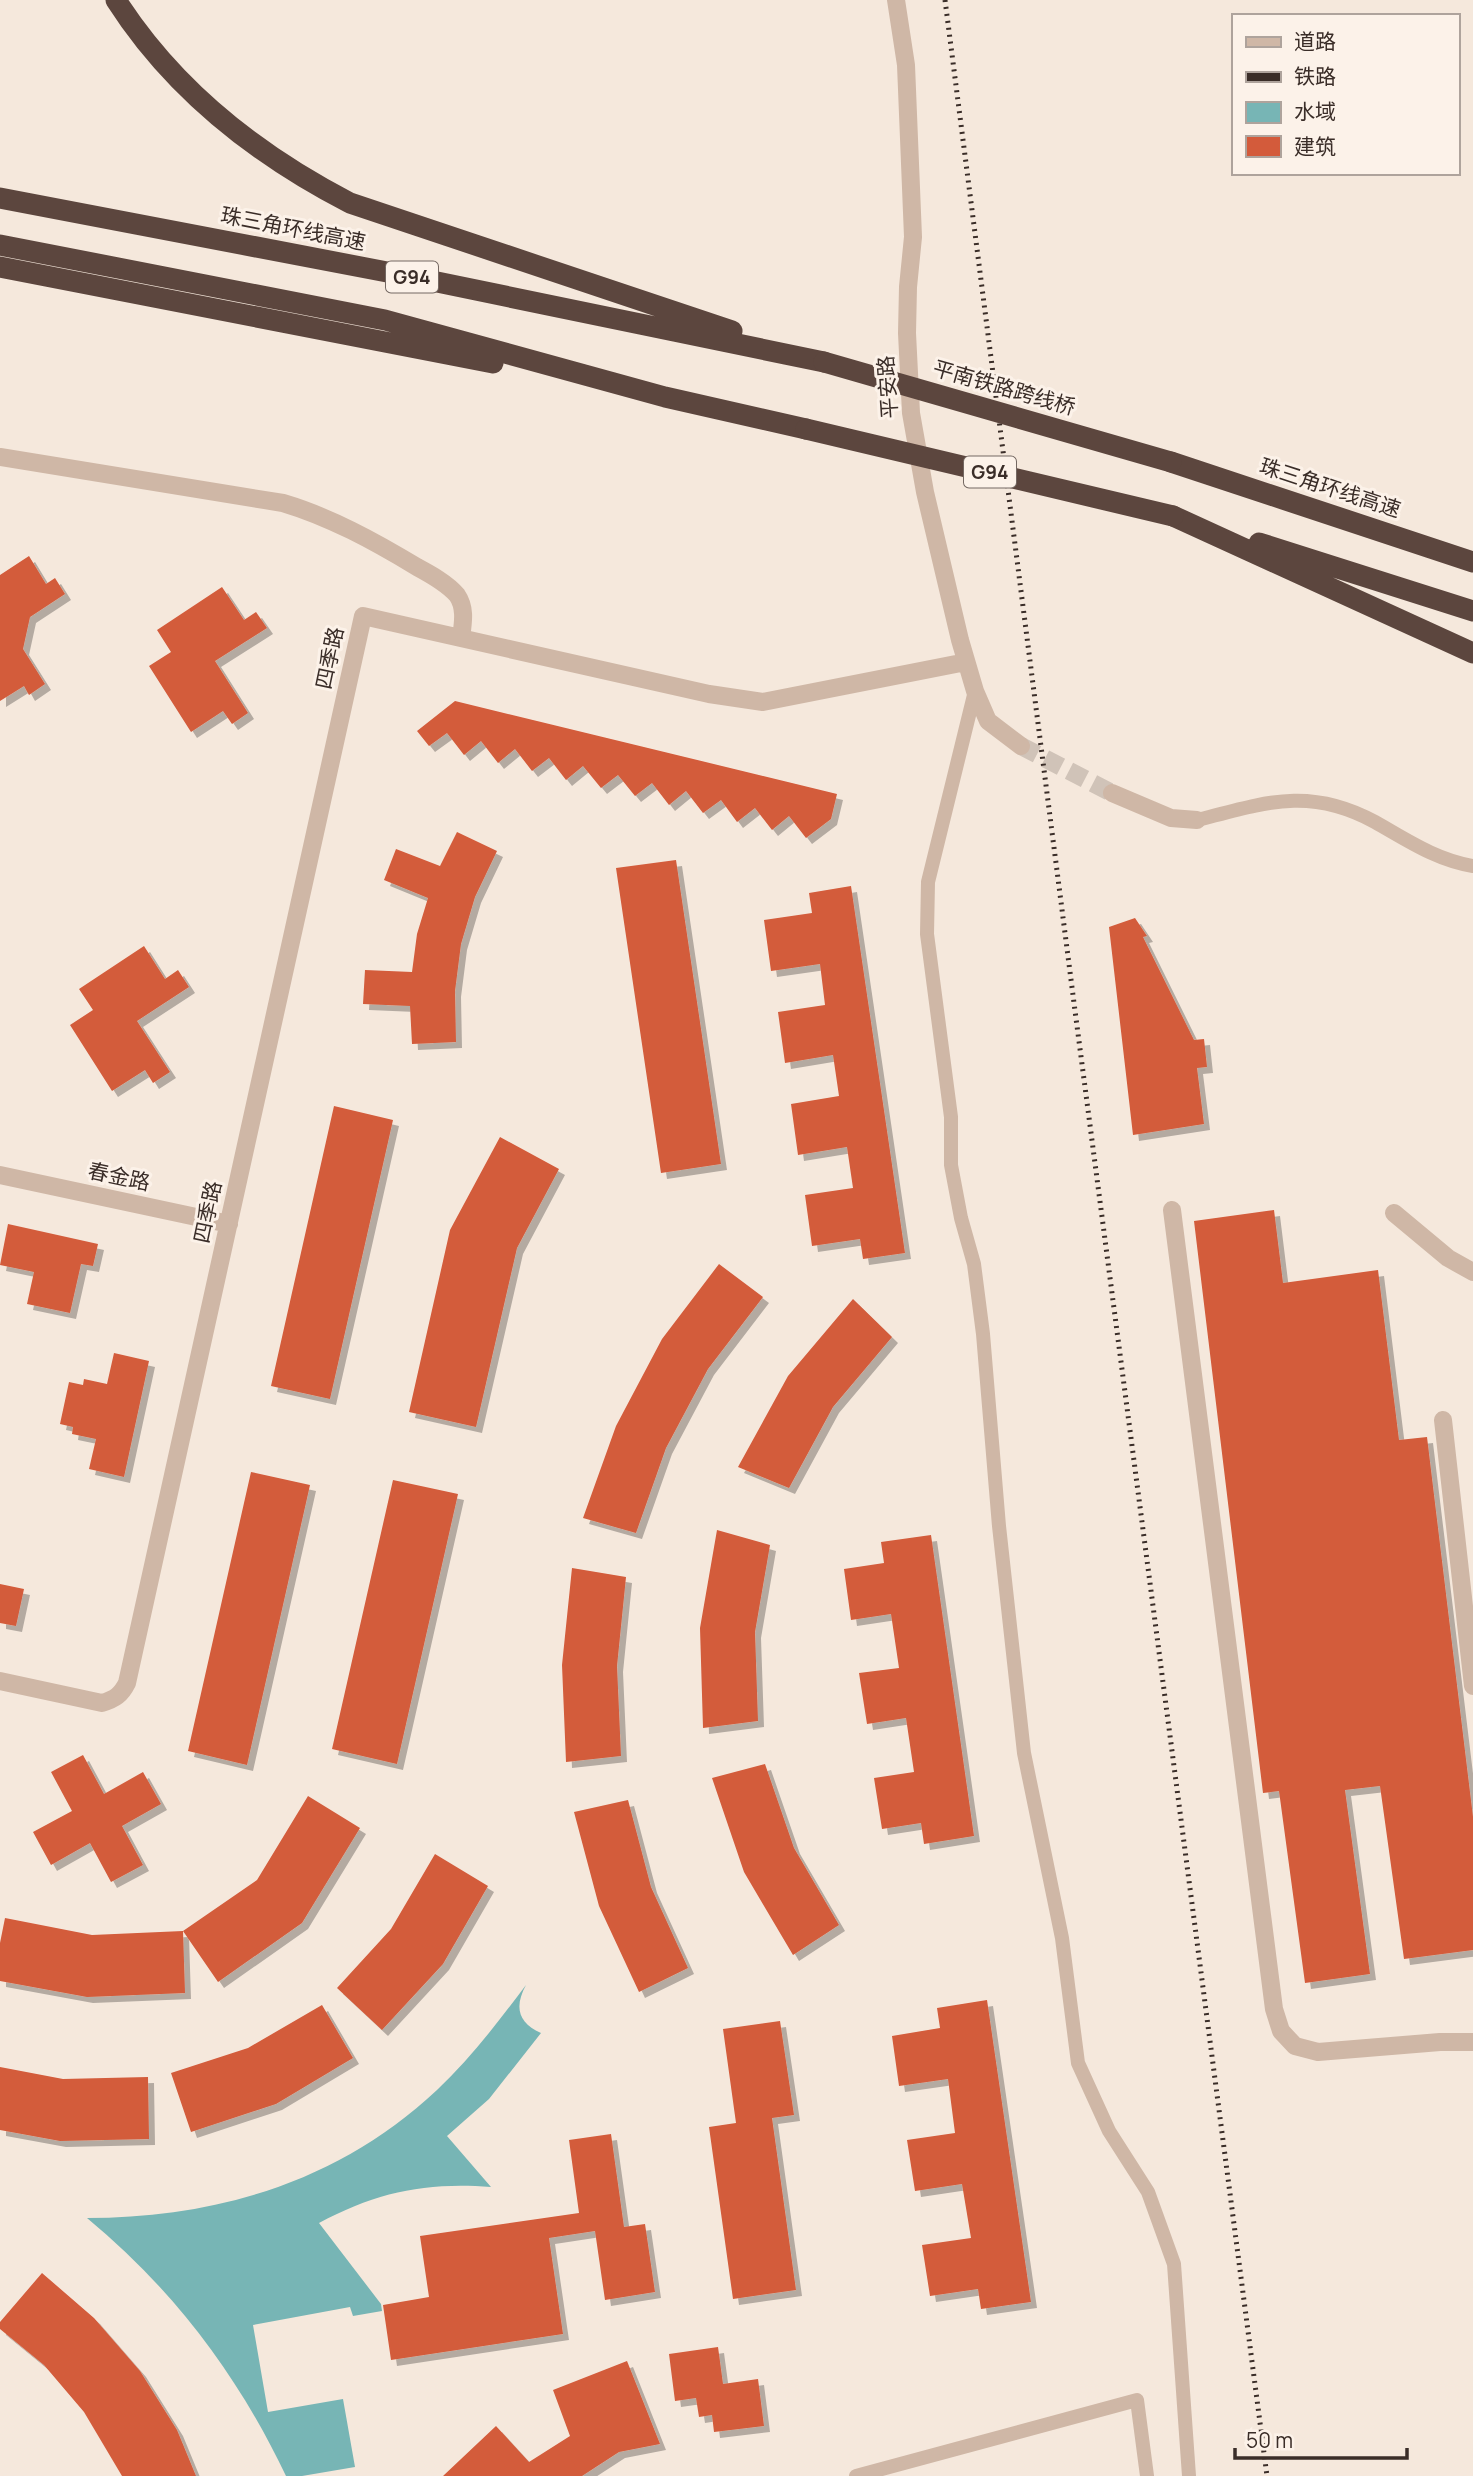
<svg xmlns="http://www.w3.org/2000/svg" width="1473" height="2476" viewBox="0 0 1473 2476" font-family="Manrope,'Noto Sans SC',sans-serif">
  <style>
    .water { fill: #77b5b5 }
    .building { fill: #d35b3b; filter: url(#shadow) }
    .lines { fill: none; stroke-linecap: round; stroke-linejoin: round }
    .street-tunnel { stroke: #d0c3b8; stroke-width: 18; stroke-dasharray: 18 9; stroke-linecap: butt }
    .lane { stroke: #cfb7a6; stroke-width: 14 }
    .street { stroke: #cfb7a6; stroke-width: 18 }
    .highway { stroke: #5c463e; stroke-width: 21 }
    .rail { stroke: #3a2d28; stroke-width: 5; stroke-dasharray: 2 5; stroke-linecap: butt }
    .highway-bridge { stroke: #5c463e; stroke-width: 21 }
    .labels { text-anchor: middle; stroke-width: 6; stroke-linejoin: round; paint-order: stroke }
    .shield { fill: #fcf2e9; stroke: #746862; stroke-width: 2 }
    .shield-label { font-size: 19px; font-weight: bold; fill: #3a2d28 }
    .street-label { font-size: 21px; fill: #3a2d28; stroke: #fcf2e9 }
  </style>
  <defs>
    <filter id="shadow"><feDropShadow dx="6" dy="6" stdDeviation="0" flood-color="#0004"/></filter>
  </defs>
  <rect width="100%" height="100%" fill="#f5e8dc"/>
  <path class="water" d="M 526,1985 C 514,2007 518,2023 541,2033 L 489,2099 L 447,2136 L 491,2187 C 426,2182 377,2192 319,2223 L 381,2304 L 382,2311 L 353,2316 L 350,2307 L 253,2325 L 268,2412 L 343,2399 L 355,2467 L 302,2476 L 286,2476 C 238,2375 173,2289 87,2218 C 218,2218 340,2181 437,2090 C 471,2058 498,2022 526,1985 Z"/>
  <path class="building" d="M 29,556 L 46,584 L 55,578 L 65,594 L 30,617 L 23,649 L 45,684 L 29,695 L 24,686 L 0,701 L 0,575 Z
    M 222,587 L 244,620 L 256,612 L 267,628 L 215,661 L 248,713 L 232,724 L 223,711 L 191,732 L 149,666 L 171,652 L 157,630 Z
    M 455,701 L 837,794 L 831,819 L 806,838 L 789,816 L 772,830 L 755,808 L 737,822 L 721,800 L 703,813 L 686,791 L 669,805 L 652,783 L 635,796 L 618,775 L 601,788 L 583,766 L 566,780 L 549,758 L 532,771 L 515,749 L 498,763 L 481,741 L 464,755 L 447,733 L 429,746 L 417,731 Z
    M 457,832 L 497,851 L 475,897 L 461,944 L 455,991 L 456,1042 L 412,1044 L 410,1006 L 363,1004 L 365,970 L 412,972 L 417,934 L 428,898 L 384,880 L 396,849 L 440,866 Z
    M 676,860 L 721,1164 L 661,1173 L 616,868 Z
    M 851,886 L 905,1253 L 863,1259 L 860,1239 L 812,1246 L 805,1195 L 853,1188 L 847,1147 L 798,1155 L 791,1104 L 839,1096 L 833,1055 L 785,1063 L 778,1012 L 825,1005 L 820,964 L 771,971 L 764,920 L 812,913 L 809,893 Z
    M 1135,918 L 1147,936 L 1143,937 L 1194,1040 L 1204,1039 L 1207,1067 L 1197,1068 L 1204,1124 L 1133,1135 L 1109,927 Z
    M 144,946 L 165,979 L 178,970 L 189,987 L 137,1021 L 170,1072 L 153,1083 L 145,1070 L 112,1091 L 70,1025 L 93,1010 L 79,989 Z
    M 334,1106 L 393,1120 L 330,1399 L 271,1386 Z
    M 500,1137 L 559,1169 L 517,1248 L 476,1427 L 409,1412 L 450,1230 Z
    M 1274,1210 L 1283,1283 L 1378,1270 L 1399,1440 L 1427,1437 L 1473,1817 L 1473,1950 L 1404,1959 L 1380,1786 L 1345,1790 L 1370,1974 L 1305,1983 L 1279,1791 L 1263,1793 L 1194,1221 Z
    M 8,1224 L 98,1244 L 93,1266 L 81,1264 L 70,1313 L 27,1304 L 34,1272 L 0,1265 Z
    M 719,1264 L 763,1297 L 708,1369 L 666,1448 L 636,1533 L 583,1518 L 616,1426 L 662,1339 Z
    M 853,1299 L 892,1337 L 833,1407 L 789,1488 L 738,1467 L 788,1376 Z
    M 114,1353 L 149,1361 L 124,1477 L 89,1469 L 96,1439 L 72,1434 L 73,1427 L 60,1424 L 69,1382 L 83,1385 L 84,1379 L 107,1384 Z
    M 251,1472 L 310,1485 L 247,1765 L 188,1751 Z
    M 393,1480 L 458,1494 L 397,1764 L 332,1749 Z
    M 717,1530 L 770,1545 L 755,1632 L 758,1721 L 703,1728 L 700,1628 Z
    M 931,1535 L 974,1836 L 924,1844 L 921,1823 L 882,1829 L 874,1778 L 914,1772 L 906,1718 L 867,1724 L 859,1673 L 899,1668 L 891,1614 L 851,1620 L 844,1569 L 884,1563 L 881,1542 Z
    M 572,1568 L 626,1577 L 617,1666 L 621,1756 L 566,1762 L 562,1665 Z
    M 0,1584 L 24,1589 L 16,1626 L 0,1623 Z
    M 83,1755 L 104,1794 L 143,1772 L 161,1804 L 122,1826 L 143,1865 L 111,1882 L 90,1843 L 51,1865 L 33,1832 L 72,1811 L 51,1772 Z
    M 765,1764 L 794,1848 L 839,1925 L 793,1955 L 744,1872 L 712,1778 Z
    M 308,1796 L 360,1828 L 302,1923 L 218,1982 L 183,1931 L 257,1880 Z
    M 628,1800 L 651,1887 L 688,1968 L 639,1992 L 599,1906 L 574,1812 Z
    M 435,1854 L 488,1886 L 443,1964 L 382,2030 L 337,1988 L 391,1929 Z
    M 5,1918 L 92,1935 L 183,1931 L 185,1993 L 87,1997 L 0,1981 L 0,1943 Z
    M 987,2000 L 1031,2302 L 981,2309 L 978,2289 L 930,2296 L 922,2245 L 971,2238 L 962,2184 L 915,2191 L 907,2140 L 955,2133 L 948,2079 L 899,2086 L 892,2036 L 940,2028 L 937,2008 Z
    M 322,2005 L 353,2058 L 276,2104 L 191,2132 L 171,2073 L 248,2048 Z
    M 780,2021 L 794,2115 L 772,2118 L 796,2290 L 733,2299 L 709,2127 L 736,2123 L 723,2029 Z
    M 0,2067 L 63,2079 L 148,2077 L 149,2139 L 60,2141 L 0,2130 Z
    M 611,2134 L 624,2227 L 645,2224 L 655,2292 L 605,2300 L 595,2231 L 549,2238 L 563,2334 L 391,2360 L 383,2305 L 429,2297 L 420,2236 L 579,2213 L 569,2140 Z
    M 42,2273 L 94,2318 L 140,2371 L 177,2430 L 196,2476 L 122,2476 L 84,2412 L 44,2365 L 0,2329 L 0,2322 Z
    M 718,2347 L 723,2384 L 758,2379 L 764,2426 L 714,2432 L 712,2415 L 699,2417 L 696,2398 L 675,2401 L 669,2354 Z
    M 627,2361 L 660,2444 L 619,2452 L 582,2476 L 443,2476 L 496,2426 L 529,2462 L 570,2436 L 553,2390 Z"/>
  <g class="lines">
    <path class="street-tunnel" d="M 1021,746 L 1112,793"/>
    <path class="lane" d="M 975,691 L 928,882 L 927,934 L 951,1117 L 951,1165 L 961,1218 L 974,1264 L 983,1334 L 999,1526 L 1024,1753 L 1062,1938 L 1078,2063 L 1109,2131 L 1148,2192 L 1174,2264 L 1189,2476
      M 1197,820 C 1264,803 1309,786 1375,822 C 1407,840 1436,860 1473,866
      M 856,2476 L 1137,2400 L 1147,2476"/>
    <path class="street" d="M 896,0 L 906,65 L 913,237 L 908,287 L 907,333 L 911,413 L 925,492 L 960,640 L 975,691 L 988,721 L 1021,746
      M 0,457 L 283,503 C 330,517 374,541 417,567 C 430,574 447,583 457,595 C 466,608 463,623 461,638
      M 1112,793 L 1171,818 L 1197,820
      M 0,1175 L 229,1224
      M 1172,1210 L 1274,2009 L 1281,2031 L 1295,2046 L 1318,2052 L 1440,2042 L 1473,2042
      M 1394,1213 L 1448,1258 L 1473,1272
      M 1443,1420 L 1473,1686
      M 0,1681 L 102,1703 C 115,1699 121,1695 127,1683 L 363,616 L 709,694 L 763,702 L 966,662"/>
    <path class="highway" d="M 116,0 C 173,89 257,155 350,203 L 732,331
      M 0,198 L 408,276 L 824,362
      M 0,245 L 385,320 L 665,397 L 806,429
      M 0,267 L 493,363
      M 1171,462 L 1473,562
      M 1173,516 L 1473,653
      M 1259,543 L 1473,611"/>
    <path class="rail" d="M 945,0 L 1074,1003 L 1267,2476"/>
    <path class="highway-bridge" d="M 824,362 L 1171,462
      M 806,429 L 1173,516"/>
  </g>
  <g class="labels">
    <g class="shield">
      <rect x="386" y="261.5" width="52" height="31" rx="5"/>
      <rect x="964" y="456.5" width="52" height="31" rx="5"/>
    </g>
    <g class="shield-label">
      <text x="412" y="284">G94</text>
      <text x="990" y="479">G94</text>
    </g>
    <g class="street-label">
      <text transform="translate(293 229) rotate(11)" y="7">珠三角环线高速</text>
      <text transform="translate(888 387) rotate(-94)" y="7">平安路</text>
      <text transform="translate(1004 388) rotate(16)" y="7">平南铁路跨线桥</text>
      <text transform="translate(1330 488) rotate(18)" y="7">珠三角环线高速</text>
      <text transform="translate(330 658) rotate(-78)" y="7">四季路</text>
      <text transform="translate(119 1177) rotate(12)" y="7">春金路</text>
      <text transform="translate(208 1212) rotate(-78)" y="7">四季路</text>
    </g>
  </g>
  <rect x="1232" y="14" width="228" height="161" fill="#fcf2e9" stroke="#aea39c" stroke-width="2"/>
  <rect x="1246" y="37" width="35" height="10" fill="#cfb7a6" stroke="#aea39c" stroke-width="2"/>
  <text x="1294" y="49" font-size="21" fill="#3a2d28">道路</text>
  <rect x="1246" y="72" width="35" height="10" fill="#3a2d28" stroke="#aea39c" stroke-width="2"/>
  <text x="1294" y="84" font-size="21" fill="#3a2d28">铁路</text>
  <rect x="1246" y="102" width="35" height="21" fill="#77b5b5" stroke="#aea39c" stroke-width="2"/>
  <text x="1294" y="119" font-size="21" fill="#3a2d28">水域</text>
  <rect x="1246" y="136" width="35" height="21" fill="#d35b3b" stroke="#aea39c" stroke-width="2"/>
  <text x="1294" y="154" font-size="21" fill="#3a2d28">建筑</text>
  <path d="M1235 2448v10h172v-10" fill="none" stroke="#3a2d28" stroke-width="3.5"/>
  <text x="1246" y="2448" font-size="21" fill="#3a2d28" stroke="#fcf2e9" stroke-width="5" paint-order="stroke">50 m</text>
</svg>
